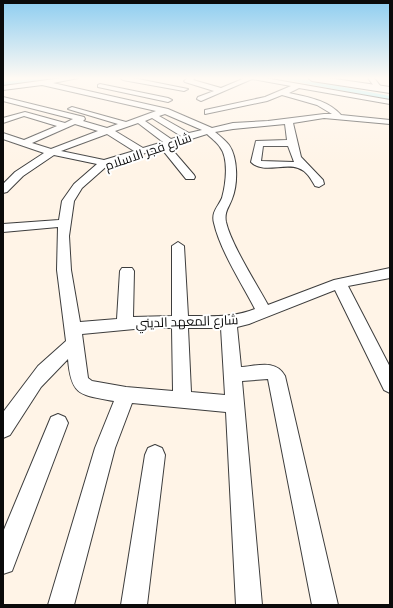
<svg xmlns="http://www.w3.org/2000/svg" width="393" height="608" viewBox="0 0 393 608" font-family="Merriweather,Cairo,serif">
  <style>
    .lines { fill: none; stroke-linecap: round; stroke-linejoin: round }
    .canal { fill: #a6f2fc; fill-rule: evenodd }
    .minor-casing { stroke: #3d3d3d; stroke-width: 2 }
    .tertiary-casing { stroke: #3d3d3d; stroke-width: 2 }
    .minor { fill: #fff; fill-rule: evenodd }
    .tertiary { fill: #fff; fill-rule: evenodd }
    .labels { text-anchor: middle; stroke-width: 4; stroke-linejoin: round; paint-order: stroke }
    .street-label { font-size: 13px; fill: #0a0a0a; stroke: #fff }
  </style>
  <rect width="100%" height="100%" fill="#fff4e7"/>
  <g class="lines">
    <path class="canal" d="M 43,78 L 64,78 L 61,80 L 3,86 L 3,82 Z
      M 285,78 L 297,78 L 390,96 L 390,100 L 288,80 Z"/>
    <g class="minor-casing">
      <path id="minor" d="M 62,78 L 78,78 L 53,83 L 168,109 L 212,128 L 233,123 L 268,121 L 324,114 L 332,114 L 317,105 L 282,95 L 267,101 L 205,114 L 205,110 L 265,97 L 291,86 L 252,79 L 201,101 L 197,99 L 198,97 L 214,91 L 185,82 L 184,81 L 188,78 L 195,78 L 193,80 L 221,88 L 245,78 L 265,78 L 390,100 L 390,104 L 299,88 L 289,93 C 307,97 328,100 341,115 L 390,120 L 390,124 L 324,118 L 293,123 L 301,157 L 323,180 L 324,184 L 319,187 L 315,186 C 311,179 307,171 298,168 C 284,163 262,174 251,162 L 256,141 L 287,140 L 285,124 L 233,129 L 215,132 C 220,136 225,140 229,145 C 238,158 238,184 232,199 C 229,207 224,212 226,222 C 231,244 256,283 268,305 L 334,280 L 390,268 L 390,278 L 348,286 L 390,367 L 390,393 L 384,390 L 335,290 L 249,324 L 237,327 L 241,367 C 257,366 276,359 285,376 L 338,605 L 312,605 L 268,379 L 242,381 L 262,605 L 236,605 L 226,412 L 132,403 L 115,448 L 74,605 L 48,605 L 95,448 L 114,401 C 80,395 71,396 68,359 L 41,387 L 10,435 L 3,438 L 4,411 L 38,366 L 66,341 L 57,270 L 58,227 L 3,232 L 3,224 L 59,220 L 62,201 L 74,184 L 97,164 L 54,155 L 23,176 L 7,192 L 3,193 L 3,184 L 15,172 L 44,153 L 3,139 L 3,133 L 24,140 L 57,126 L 24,116 L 3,123 L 3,118 L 25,112 L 65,123 L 73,119 L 3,101 L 3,97 L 84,117 L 85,119 L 83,121 L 107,128 L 118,124 L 68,109 L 72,107 L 126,122 L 156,111 L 42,85 L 3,90 L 3,86 ZM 165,114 L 202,130 L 189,133 L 159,116 ZM 152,118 L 181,136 L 171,139 L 145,121 ZM 138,123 L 163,142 L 143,148 L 115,131 ZM 75,124 L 98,131 L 51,149 L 32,143 ZM 107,134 L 134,151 L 104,160 L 61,151 ZM 207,134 C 211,138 217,142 220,147 C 229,158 226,184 222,198 C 218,207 211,212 214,223 C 220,250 242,284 255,309 C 233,318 211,316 188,316 L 184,246 L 178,242 L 172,246 L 172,316 L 133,317 L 134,271 L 132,268 L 122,268 L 120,271 L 117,319 L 80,322 L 71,270 L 69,236 L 74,201 L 82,188 L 108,165 L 161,148 L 186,179 L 194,179 L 195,177 L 194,175 L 169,146 ZM 263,146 L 288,146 L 294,162 L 261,161 ZM 145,328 L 172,328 L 173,391 L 126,387 L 92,381 L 88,378 L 82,334 ZM 188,328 L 221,328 L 225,395 L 191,392 Z
        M 120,78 L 133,78 L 188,89 L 184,91 L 123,80 Z
        M 368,78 L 374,78 L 382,88 L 380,89 L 376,89 Z
        M 100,84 L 168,98 L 172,100 L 168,102 L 98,87 L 98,85 Z
        M 58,414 L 65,417 L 68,423 L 12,571 L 3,574 L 3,532 L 51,417 Z
        M 155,445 L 162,448 L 165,455 L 147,605 L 121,605 L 145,455 L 148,448 Z"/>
    </g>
    <g class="tertiary-casing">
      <path id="tertiary" d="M 308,78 L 328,78 L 390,87 L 390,93 L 312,81 Z"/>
    </g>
    <use href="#minor" class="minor"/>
    <use href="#tertiary" class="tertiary"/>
  </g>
  <linearGradient id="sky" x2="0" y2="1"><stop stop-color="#8dcdf0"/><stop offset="0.48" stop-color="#fffaf4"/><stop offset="1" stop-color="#fffaf4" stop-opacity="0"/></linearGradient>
  <rect width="393" height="163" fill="url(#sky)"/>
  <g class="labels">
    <g class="street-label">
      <text transform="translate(148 151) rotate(-19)" y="5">شارع فجر الاسلام</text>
      <text transform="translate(187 321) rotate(-2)" y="5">شارع المعهد الديني</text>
    </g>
  </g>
  <rect width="393" height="608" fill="none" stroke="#0a0a0a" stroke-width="8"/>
</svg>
